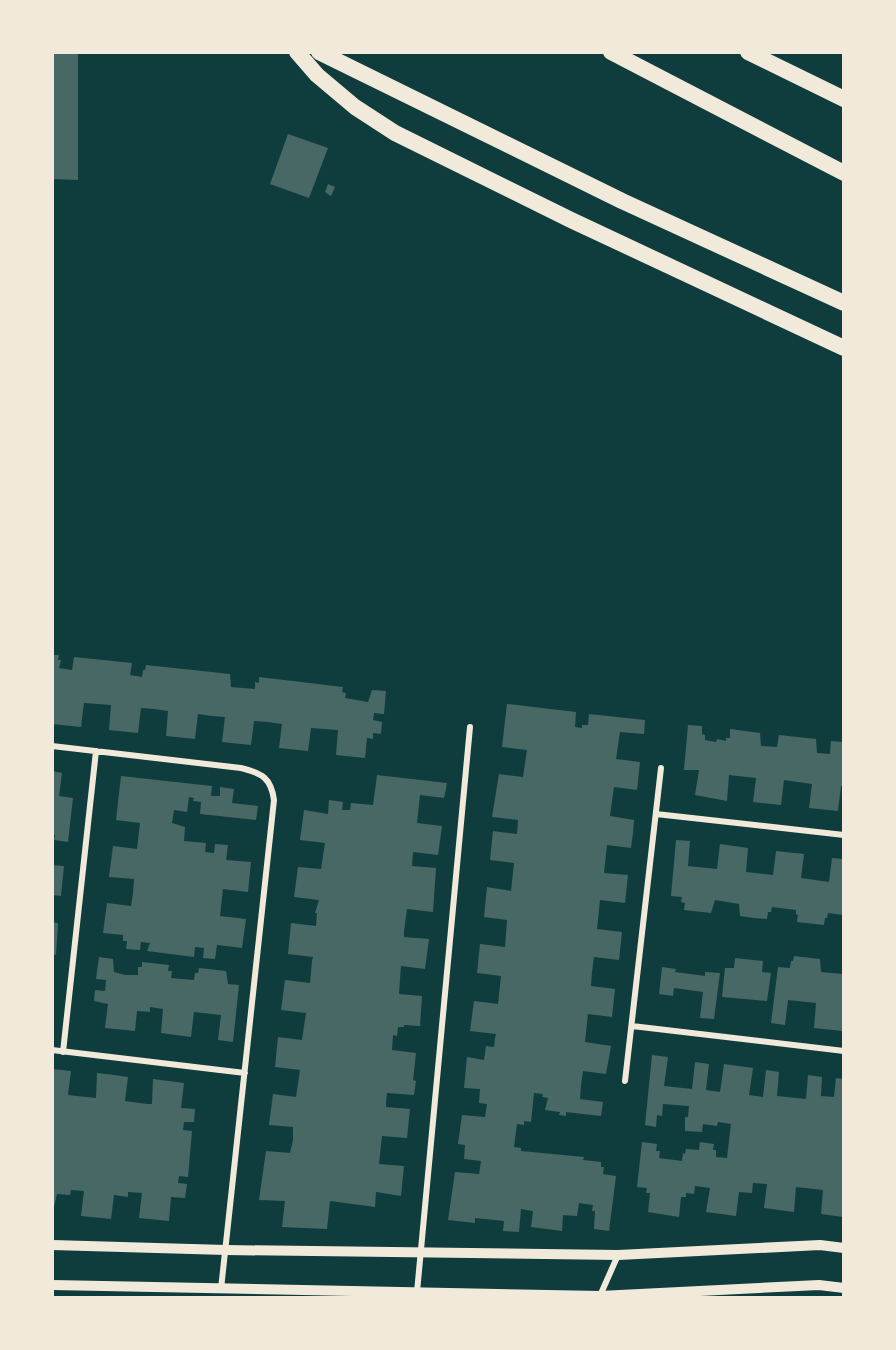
<svg xmlns="http://www.w3.org/2000/svg" width="896" height="1350" viewBox="0 0 896 1350" font-family="Arial,sans-serif">
  <style>
    .building { fill: #486865 }
    .lines { fill: none; stroke-linecap: round; stroke-linejoin: round }
    .minor { stroke: #f1e9da; stroke-width: 6 }
    .tertiary { stroke: #f1e9da; stroke-width: 10 }
    .trunk { stroke: #f1e9da; stroke-width: 16 }
  </style>
  <rect width="100%" height="100%" fill="#0f3d3e"/>
  <path class="building" d="M 52,52 L 78,52 L 78,180 L 52,179 Z
    M 288,134 L 328,148 L 309,198 L 270,184 Z
    M 328,184 L 335,187 L 331,196 L 325,192 Z
    M 52,655 L 59,655 L 58,660 L 61,660 L 59,668 L 72,670 L 74,657 L 132,663 L 130,675 L 142,677 L 143,670 L 145,670 L 146,665 L 230,674 L 231,687 L 255,689 L 255,682 L 259,683 L 259,677 L 343,687 L 342,692 L 346,693 L 345,698 L 368,702 L 372,690 L 386,691 L 384,714 L 374,713 L 373,720 L 382,722 L 381,734 L 373,733 L 373,739 L 367,738 L 365,758 L 336,755 L 338,730 L 311,728 L 308,751 L 279,748 L 282,724 L 268,722 L 254,721 L 251,745 L 222,742 L 225,717 L 212,716 L 198,714 L 195,739 L 166,736 L 168,711 L 154,709 L 141,708 L 138,733 L 109,730 L 111,705 L 98,704 L 84,703 L 81,727 L 52,724 Z
    M 507,704 L 576,712 L 575,727 L 582,728 L 582,725 L 588,725 L 589,714 L 645,720 L 644,734 L 620,732 L 616,759 L 640,762 L 637,790 L 614,787 L 610,816 L 634,820 L 633,833 L 631,848 L 607,845 L 604,873 L 628,875 L 625,903 L 600,900 L 597,929 L 622,932 L 619,960 L 594,957 L 592,972 L 591,986 L 615,989 L 612,1017 L 588,1014 L 585,1042 L 611,1046 L 606,1074 L 583,1071 L 581,1085 L 580,1099 L 603,1102 L 601,1116 L 566,1112 L 566,1116 L 559,1115 L 560,1112 L 545,1110 L 548,1098 L 542,1097 L 543,1094 L 534,1093 L 531,1122 L 524,1121 L 524,1125 L 517,1124 L 514,1147 L 521,1148 L 521,1151 L 584,1157 L 583,1160 L 601,1162 L 601,1167 L 604,1167 L 603,1174 L 616,1176 L 609,1231 L 594,1229 L 595,1211 L 592,1211 L 593,1205 L 579,1203 L 577,1216 L 563,1215 L 562,1231 L 531,1227 L 533,1211 L 521,1209 L 519,1232 L 503,1231 L 504,1221 L 475,1218 L 475,1223 L 448,1220 L 455,1172 L 479,1174 L 481,1161 L 464,1159 L 465,1145 L 458,1144 L 462,1115 L 485,1117 L 487,1104 L 479,1103 L 480,1089 L 464,1088 L 467,1057 L 484,1060 L 486,1046 L 494,1047 L 495,1038 L 496,1034 L 470,1031 L 474,1001 L 498,1004 L 501,976 L 477,973 L 480,944 L 505,947 L 506,934 L 507,920 L 484,917 L 487,887 L 511,891 L 514,863 L 490,860 L 493,831 L 517,834 L 518,820 L 492,817 L 499,774 L 523,777 L 527,750 L 502,747 Z
    M 688,725 L 702,726 L 702,734 L 705,735 L 705,740 L 716,742 L 717,739 L 726,741 L 726,738 L 730,738 L 730,729 L 760,733 L 761,746 L 777,747 L 779,735 L 816,739 L 817,753 L 830,754 L 831,741 L 843,742 L 843,787 L 841,786 L 838,811 L 809,808 L 812,784 L 784,780 L 781,805 L 753,802 L 756,778 L 729,775 L 727,801 L 695,795 L 699,770 L 684,770 Z
    M 52,771 L 62,773 L 59,796 L 73,798 L 68,842 L 54,840 L 55,835 L 52,834 Z
    M 377,775 L 447,783 L 444,798 L 420,795 L 417,823 L 442,826 L 438,855 L 413,852 L 412,866 L 436,868 L 433,912 L 407,909 L 404,931 L 404,937 L 429,939 L 425,969 L 401,966 L 400,979 L 399,994 L 422,996 L 420,1026 L 404,1025 L 404,1027 L 398,1027 L 397,1036 L 393,1035 L 392,1050 L 416,1053 L 413,1080 L 416,1081 L 414,1095 L 387,1093 L 386,1102 L 386,1107 L 410,1109 L 407,1138 L 382,1136 L 379,1164 L 404,1166 L 401,1196 L 376,1192 L 375,1207 L 330,1201 L 327,1229 L 282,1227 L 285,1201 L 259,1200 L 266,1151 L 290,1153 L 293,1140 L 293,1127 L 269,1125 L 273,1094 L 296,1097 L 300,1070 L 275,1067 L 278,1037 L 302,1040 L 304,1026 L 306,1013 L 281,1010 L 285,980 L 310,983 L 312,961 L 313,957 L 288,954 L 291,923 L 316,926 L 317,913 L 315,913 L 319,900 L 294,897 L 298,867 L 321,869 L 325,843 L 300,840 L 304,810 L 328,814 L 329,800 L 343,802 L 342,810 L 350,810 L 351,803 L 373,805 Z
    M 121,776 L 212,786 L 211,796 L 220,796 L 220,787 L 234,789 L 232,803 L 258,806 L 256,820 L 200,814 L 201,802 L 193,801 L 194,798 L 189,797 L 187,812 L 174,810 L 172,823 L 185,827 L 184,841 L 206,843 L 205,852 L 214,853 L 215,844 L 228,845 L 226,860 L 251,862 L 248,892 L 223,889 L 220,916 L 246,919 L 242,948 L 217,945 L 215,959 L 203,958 L 204,948 L 195,947 L 194,957 L 147,951 L 150,943 L 141,942 L 140,950 L 126,949 L 127,941 L 123,941 L 123,935 L 103,933 L 107,903 L 131,906 L 133,893 L 134,879 L 109,877 L 113,846 L 137,849 L 140,823 L 116,820 Z
    M 676,840 L 690,841 L 688,866 L 717,869 L 720,844 L 748,848 L 746,872 L 773,875 L 776,851 L 804,854 L 801,878 L 829,882 L 832,858 L 843,859 L 843,915 L 828,913 L 827,918 L 825,918 L 824,925 L 797,922 L 798,915 L 796,914 L 796,910 L 772,907 L 771,912 L 768,912 L 767,919 L 754,918 L 740,916 L 739,904 L 715,900 L 711,913 L 684,910 L 685,903 L 681,902 L 682,897 L 671,896 Z
    M 52,865 L 64,866 L 61,896 L 52,895 Z
    M 52,922 L 58,923 L 56,955 L 52,954 Z
    M 794,956 L 820,959 L 821,972 L 843,974 L 842,1031 L 814,1028 L 816,1003 L 788,1000 L 785,1025 L 771,1023 L 778,967 L 790,968 L 791,961 L 793,961 Z
    M 99,957 L 113,959 L 114,972 L 125,975 L 138,975 L 138,967 L 142,967 L 142,962 L 169,965 L 168,971 L 172,971 L 171,978 L 182,979 L 194,980 L 195,973 L 198,973 L 199,968 L 226,971 L 228,984 L 239,985 L 233,1042 L 218,1040 L 221,1015 L 194,1012 L 191,1037 L 161,1033 L 163,1009 L 150,1007 L 150,1012 L 137,1011 L 135,1031 L 105,1028 L 108,1004 L 94,1001 L 95,990 L 105,991 L 106,980 L 96,979 Z
    M 735,958 L 763,961 L 762,972 L 771,973 L 767,1001 L 722,997 L 725,968 L 734,968 Z
    M 662,967 L 676,969 L 675,972 L 705,976 L 705,972 L 720,973 L 714,1019 L 700,1018 L 703,992 L 674,988 L 673,996 L 659,994 Z
    M 652,1055 L 668,1057 L 664,1086 L 692,1089 L 695,1062 L 709,1064 L 706,1090 L 720,1092 L 724,1064 L 753,1068 L 749,1095 L 763,1097 L 766,1070 L 779,1072 L 777,1096 L 806,1099 L 808,1075 L 822,1077 L 821,1096 L 834,1097 L 836,1078 L 843,1079 L 843,1217 L 821,1214 L 823,1190 L 796,1187 L 794,1212 L 764,1208 L 767,1184 L 753,1183 L 752,1193 L 739,1192 L 736,1216 L 706,1212 L 710,1188 L 695,1186 L 694,1194 L 686,1193 L 686,1197 L 681,1197 L 679,1217 L 648,1212 L 650,1193 L 646,1193 L 647,1188 L 637,1187 L 642,1142 L 657,1144 L 656,1151 L 660,1151 L 659,1158 L 682,1161 L 683,1153 L 685,1154 L 686,1149 L 699,1150 L 700,1142 L 714,1144 L 713,1150 L 716,1150 L 716,1157 L 727,1158 L 731,1124 L 718,1122 L 717,1126 L 703,1124 L 702,1132 L 685,1131 L 685,1117 L 688,1117 L 689,1106 L 663,1104 L 662,1116 L 657,1115 L 656,1127 L 645,1125 Z
    M 52,1069 L 71,1071 L 68,1095 L 96,1098 L 97,1073 L 114,1075 L 128,1077 L 125,1101 L 147,1104 L 152,1104 L 153,1079 L 184,1083 L 181,1108 L 195,1109 L 194,1122 L 184,1122 L 183,1130 L 192,1131 L 188,1177 L 179,1176 L 178,1183 L 187,1184 L 185,1198 L 171,1197 L 169,1221 L 139,1218 L 142,1193 L 128,1192 L 128,1197 L 114,1195 L 111,1219 L 81,1216 L 84,1191 L 71,1190 L 70,1195 L 57,1194 L 52,1216 Z"/>
  <g class="lines">
    <path class="minor" d="M 52,746 L 241,768 C 262,773 271,778 274,800 L 221,1289
      M 656,814 L 844,835
      M 632,1026 L 844,1051
      M 52,1050 L 245,1073
      M 63,1052 L 96,751
      M 625,1081 L 661,768
      M 417,1292 L 470,727
      M 599,1298 L 618,1255"/>
    <path class="tertiary" d="M 52,1245 L 226,1250 L 618,1255 L 820,1245 L 844,1248
      M 52,1285 L 600,1296 L 819,1285 L 844,1288"/>
    <path class="trunk" d="M 297,52 L 317,75 L 355,107 L 395,133 L 571,220 L 844,348
      M 319,52 L 622,201 L 844,303
      M 611,52 L 844,173
      M 748,52 L 844,99"/>
  </g>
  <rect width="896" height="1350" fill="none" stroke="#f1e9da" stroke-width="108"/>
</svg>
